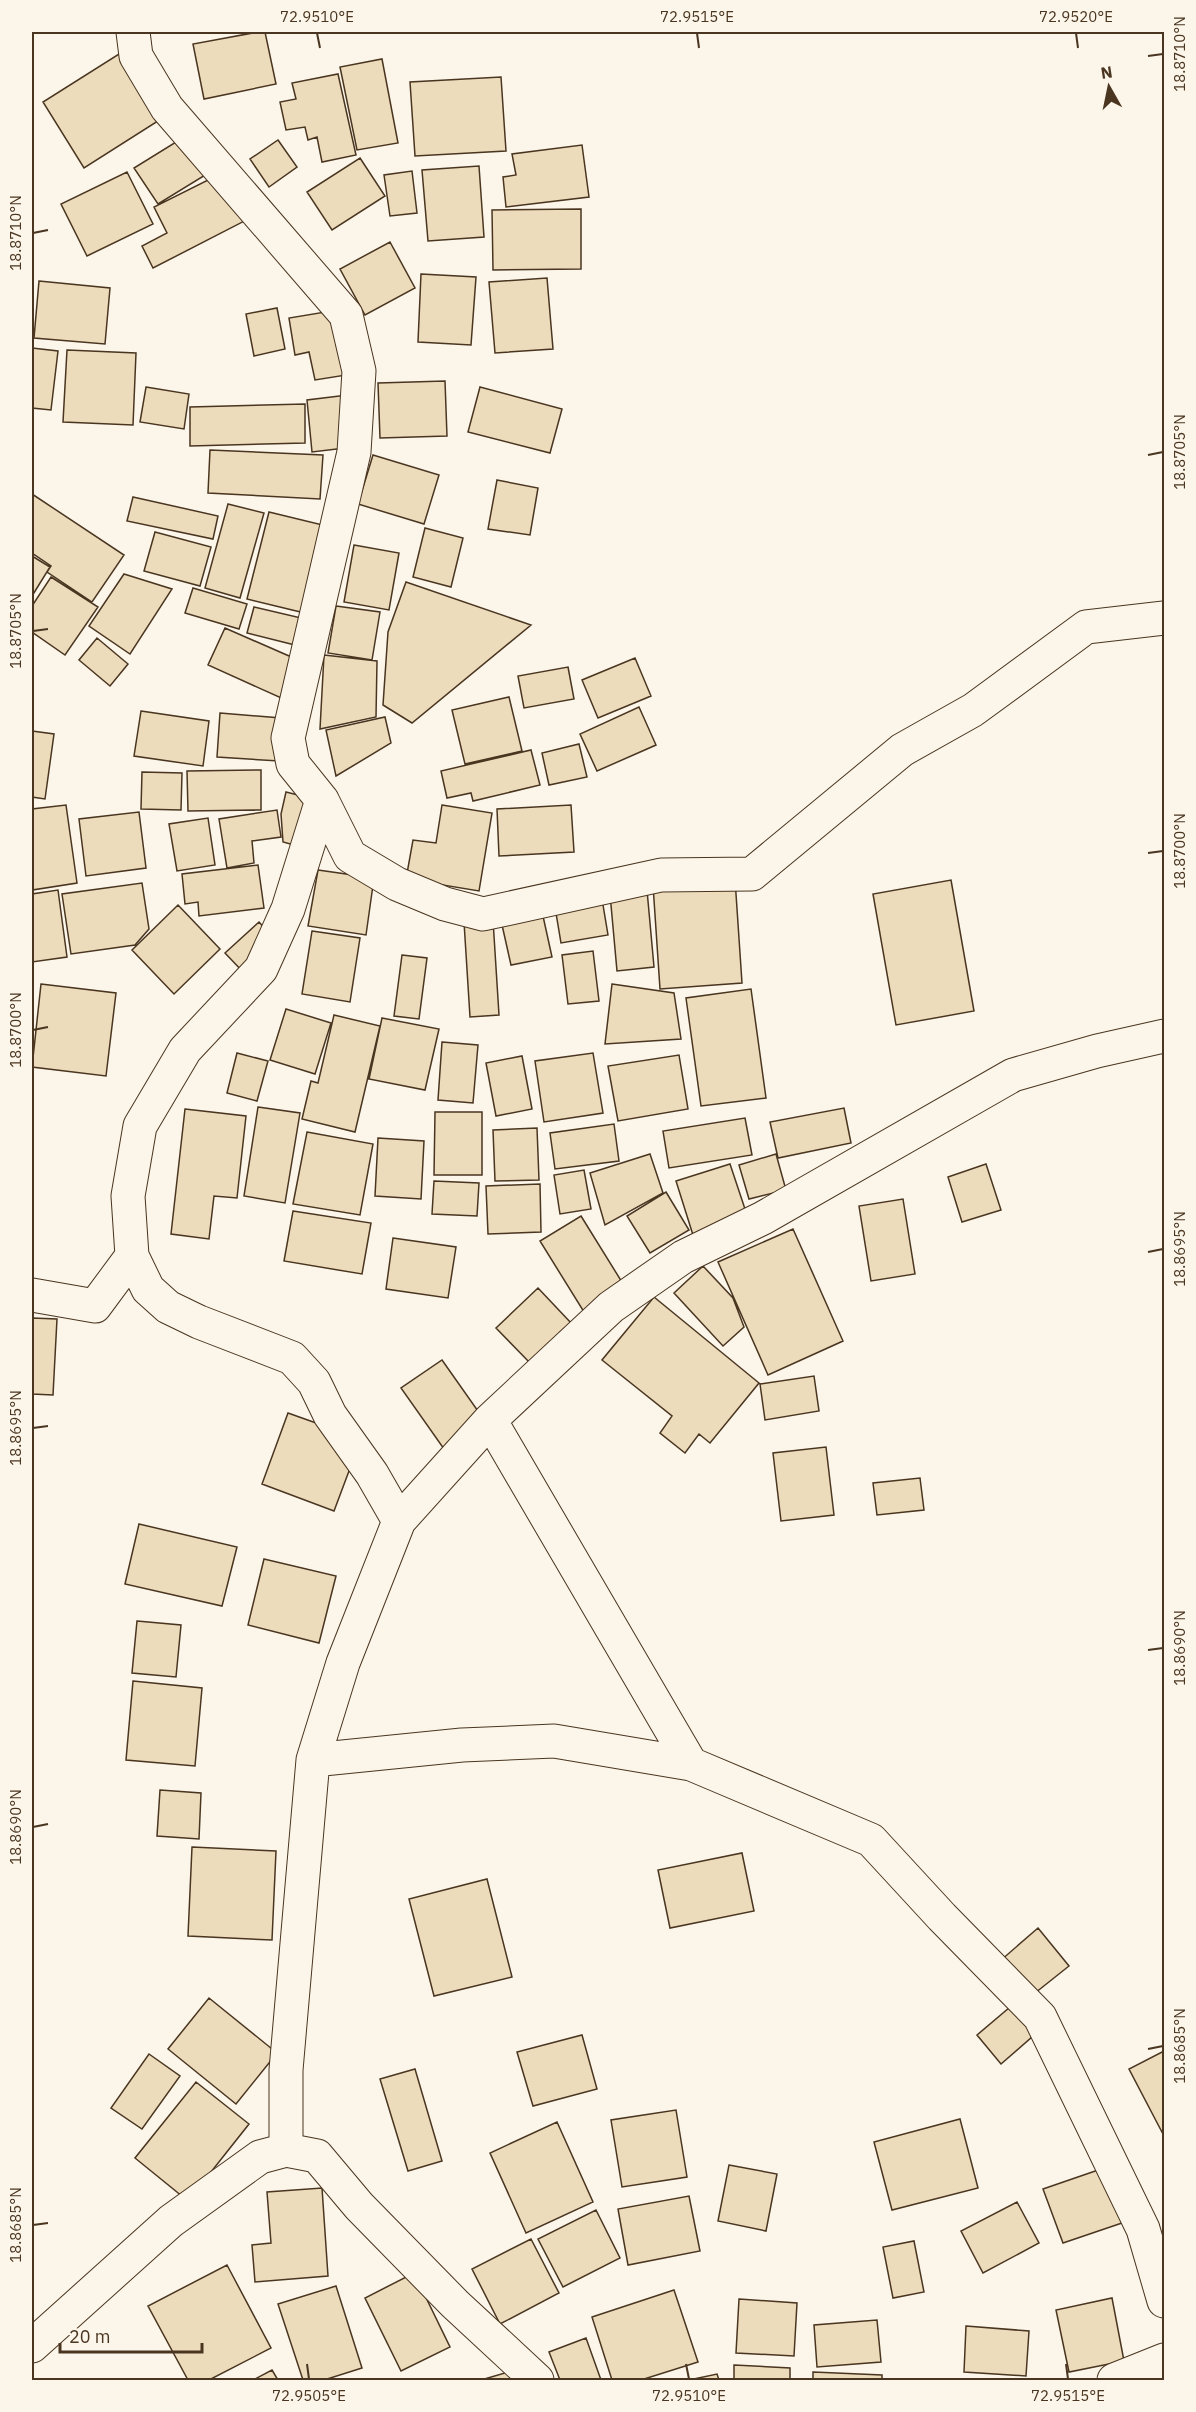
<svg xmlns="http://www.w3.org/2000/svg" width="1196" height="2412" viewBox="0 0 1196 2412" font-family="'IBM Plex Sans',sans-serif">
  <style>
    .building { fill: #ecdcbc; stroke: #4a3520; stroke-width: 1.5 }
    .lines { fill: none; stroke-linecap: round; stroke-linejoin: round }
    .minor-casing { stroke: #4a3520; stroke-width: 35 }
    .minor { stroke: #fbf6e9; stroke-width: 33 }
    .ticks { fill: none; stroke: #4a3520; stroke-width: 2 }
    .neatline { fill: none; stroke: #4a3520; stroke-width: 2 }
    .ticks-label { font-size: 15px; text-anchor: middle; fill: #4a3520 }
  </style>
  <rect width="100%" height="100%" fill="#fbf6e9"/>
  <path class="building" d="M 258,32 L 265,32 L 276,84 L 204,99 L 193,44 Z
    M 138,42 L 180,107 L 84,168 L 43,102 Z
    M 382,59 L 398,143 L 357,150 L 340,67 Z
    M 338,74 L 356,155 L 322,162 L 317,137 L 308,140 L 305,127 L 286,130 L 280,102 L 296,99 L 292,83 Z
    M 501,77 L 506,151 L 415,156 L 410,82 Z
    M 197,129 L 220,166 L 158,204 L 134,168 Z
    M 278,140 L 297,167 L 269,187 L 250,159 Z
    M 582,145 L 589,197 L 506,207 L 503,177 L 516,175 L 512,154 Z
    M 360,158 L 385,196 L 332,230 L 307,192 Z
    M 479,166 L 484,237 L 428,241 L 422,170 Z
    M 234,167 L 258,214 L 153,268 L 142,246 L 167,233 L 154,207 Z
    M 412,171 L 417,213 L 390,216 L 384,175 Z
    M 127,172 L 153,224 L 87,256 L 61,204 Z
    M 581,209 L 581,269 L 493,270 L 492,210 Z
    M 390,242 L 415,288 L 365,315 L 340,269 Z
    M 421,274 L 476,277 L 471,345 L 418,342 Z
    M 547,278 L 553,349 L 495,353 L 489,282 Z
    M 39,281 L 110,288 L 105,344 L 34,338 Z
    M 277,308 L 285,349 L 254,356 L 246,314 Z
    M 349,308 L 359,373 L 315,380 L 309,352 L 295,355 L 289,318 Z
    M 32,348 L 58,351 L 51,410 L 32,408 Z
    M 67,350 L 136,353 L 133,425 L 63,422 Z
    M 445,381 L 447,436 L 380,438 L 378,383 Z
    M 146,387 L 189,394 L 184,429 L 140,422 Z
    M 480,387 L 562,409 L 550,453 L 468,432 Z
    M 364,393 L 370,445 L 312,452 L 307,400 Z
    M 305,404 L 305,443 L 190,446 L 190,407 Z
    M 210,450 L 323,455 L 320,499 L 208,493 Z
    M 373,455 L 439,475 L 424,524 L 358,504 Z
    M 497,480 L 538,488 L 530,535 L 488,529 Z
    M 32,494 L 124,555 L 92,602 L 47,572 L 51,566 L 32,553 Z
    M 133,497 L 218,516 L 213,539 L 127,521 Z
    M 228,504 L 264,513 L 240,598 L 205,588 Z
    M 269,512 L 335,528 L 313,615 L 247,599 Z
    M 425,528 L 463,538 L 451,587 L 413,577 Z
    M 155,532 L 211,547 L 200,586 L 144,571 Z
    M 354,545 L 399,553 L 389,610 L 344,602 Z
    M 32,556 L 50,567 L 32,596 Z
    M 124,574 L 172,589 L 130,654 L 89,626 Z
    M 51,577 L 98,607 L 65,655 L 32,632 L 32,606 Z
    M 406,582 L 531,625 L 412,723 L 383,705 L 388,632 Z
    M 193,588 L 247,604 L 239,629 L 185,613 Z
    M 336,606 L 380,612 L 372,660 L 328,653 Z
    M 254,607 L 314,621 L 307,648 L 247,633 Z
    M 225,628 L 305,663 L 288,701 L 208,665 Z
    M 97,638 L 128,664 L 110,686 L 79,660 Z
    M 324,655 L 377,661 L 376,717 L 320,729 Z
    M 635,658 L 651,696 L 598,718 L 582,680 Z
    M 568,667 L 574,699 L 524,708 L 518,676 Z
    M 509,697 L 522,751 L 465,764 L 452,710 Z
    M 639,707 L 656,745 L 597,771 L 580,734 Z
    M 141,711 L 209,721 L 203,766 L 134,756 Z
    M 220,713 L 281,718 L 279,761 L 217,757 Z
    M 385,717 L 391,743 L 336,776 L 326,730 Z
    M 32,731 L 54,734 L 45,799 L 32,797 Z
    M 579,744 L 587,777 L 549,785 L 542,753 Z
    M 531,750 L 540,785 L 473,801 L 471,793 L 447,798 L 441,771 Z
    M 261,770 L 261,810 L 188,811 L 187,771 Z
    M 142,772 L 182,773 L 181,810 L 141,809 Z
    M 286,792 L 318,800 L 305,848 L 283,842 L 281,814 Z
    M 66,805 L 77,883 L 32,890 L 32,809 Z
    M 442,805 L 492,813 L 479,891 L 406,879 L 413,840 L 436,843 Z
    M 571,805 L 574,852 L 499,856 L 497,809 Z
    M 277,810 L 281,837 L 252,841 L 254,863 L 227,868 L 219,819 Z
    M 139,812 L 146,868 L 86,876 L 79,819 Z
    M 208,818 L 215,865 L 177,871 L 169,824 Z
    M 258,865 L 264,908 L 199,916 L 198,902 L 185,904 L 182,874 Z
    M 318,870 L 374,878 L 366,935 L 308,926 Z
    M 735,879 L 742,983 L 660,989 L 653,885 Z
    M 951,880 L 974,1011 L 896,1025 L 873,894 Z
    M 142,883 L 149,929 L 135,945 L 71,954 L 62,894 Z
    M 58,890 L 67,957 L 32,962 L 32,894 Z
    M 647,890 L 654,967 L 617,971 L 610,894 Z
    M 602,899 L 608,935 L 561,943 L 555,907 Z
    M 178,905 L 220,949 L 174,994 L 132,950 Z
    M 541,907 L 552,957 L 511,965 L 500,916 Z
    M 493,920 L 499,1015 L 470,1017 L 464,922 Z
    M 259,922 L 278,943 L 245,974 L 225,953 Z
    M 312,931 L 360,938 L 350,1002 L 302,994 Z
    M 593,951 L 599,1001 L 568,1004 L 562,955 Z
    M 402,955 L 427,958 L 419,1019 L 394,1016 Z
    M 41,984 L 116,993 L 106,1076 L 32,1067 Z
    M 612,984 L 674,993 L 681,1039 L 605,1044 Z
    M 751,989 L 766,1098 L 701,1106 L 686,998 Z
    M 286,1009 L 331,1023 L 315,1074 L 270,1060 Z
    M 334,1015 L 380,1026 L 355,1132 L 302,1119 L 311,1081 L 318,1083 Z
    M 382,1018 L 439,1029 L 425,1090 L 369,1079 Z
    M 442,1042 L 478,1045 L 473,1103 L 438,1100 Z
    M 237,1053 L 268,1061 L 257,1101 L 227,1093 Z
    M 593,1053 L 603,1113 L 544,1122 L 535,1061 Z
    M 679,1055 L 688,1109 L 618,1121 L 608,1066 Z
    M 522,1056 L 532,1109 L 496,1116 L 486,1063 Z
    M 258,1107 L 300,1113 L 285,1203 L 244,1196 Z
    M 844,1108 L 851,1143 L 778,1158 L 770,1122 Z
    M 185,1109 L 246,1116 L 237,1198 L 214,1196 L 209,1239 L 171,1234 Z
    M 435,1112 L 482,1112 L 482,1175 L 434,1175 Z
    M 745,1118 L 752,1155 L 669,1168 L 663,1131 Z
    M 614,1124 L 619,1161 L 555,1169 L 550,1133 Z
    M 537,1128 L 539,1180 L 495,1181 L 493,1130 Z
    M 307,1132 L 373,1144 L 360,1215 L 293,1204 Z
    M 378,1138 L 424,1141 L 421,1199 L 375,1196 Z
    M 650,1154 L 663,1193 L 605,1225 L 590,1173 Z
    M 776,1154 L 786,1190 L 749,1199 L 739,1165 Z
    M 730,1164 L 748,1218 L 693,1235 L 676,1181 Z
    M 986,1164 L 1001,1210 L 962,1222 L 948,1177 Z
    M 584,1170 L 591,1209 L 560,1214 L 554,1175 Z
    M 434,1181 L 479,1183 L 477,1216 L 432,1214 Z
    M 540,1184 L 541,1232 L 488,1234 L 486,1186 Z
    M 666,1192 L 689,1230 L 650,1253 L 627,1216 Z
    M 903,1199 L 915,1274 L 871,1281 L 859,1206 Z
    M 293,1211 L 371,1223 L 362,1274 L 284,1261 Z
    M 581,1216 L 625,1287 L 584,1312 L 540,1241 Z
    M 793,1229 L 843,1341 L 768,1375 L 718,1262 Z
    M 393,1238 L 456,1247 L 448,1298 L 386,1289 Z
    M 703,1266 L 733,1298 L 744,1327 L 723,1346 L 674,1293 Z
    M 538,1288 L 572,1324 L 531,1364 L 496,1328 Z
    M 654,1297 L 759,1383 L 710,1443 L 699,1434 L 685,1453 L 660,1433 L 672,1416 L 602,1360 Z
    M 32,1318 L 57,1319 L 53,1395 L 32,1394 Z
    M 442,1360 L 485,1421 L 444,1449 L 401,1388 Z
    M 814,1376 L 819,1411 L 765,1420 L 760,1384 Z
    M 288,1413 L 361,1439 L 334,1511 L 262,1484 Z
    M 826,1447 L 834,1515 L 781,1521 L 773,1453 Z
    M 920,1478 L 924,1510 L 877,1515 L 873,1483 Z
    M 139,1524 L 237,1547 L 222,1606 L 125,1584 Z
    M 264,1559 L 336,1576 L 319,1643 L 248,1625 Z
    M 137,1621 L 181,1625 L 176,1677 L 132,1673 Z
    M 133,1681 L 202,1688 L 195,1766 L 126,1760 Z
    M 160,1790 L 201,1793 L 199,1839 L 157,1836 Z
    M 192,1847 L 276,1851 L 272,1940 L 188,1936 Z
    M 742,1853 L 754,1911 L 670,1928 L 658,1870 Z
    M 487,1879 L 512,1977 L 434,1996 L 409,1899 Z
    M 1038,1928 L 1069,1966 L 1030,1997 L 1000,1961 Z
    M 209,1998 L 277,2053 L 236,2104 L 168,2049 Z
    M 1016,2002 L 1040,2030 L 1001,2064 L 977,2035 Z
    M 582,2035 L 597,2089 L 533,2106 L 517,2052 Z
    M 1164,2051 L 1164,2136 L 1129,2069 Z
    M 149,2054 L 180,2076 L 142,2129 L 111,2108 Z
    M 415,2069 L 442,2161 L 408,2171 L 380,2079 Z
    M 196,2082 L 249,2124 L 188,2201 L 135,2158 Z
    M 676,2110 L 687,2177 L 622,2187 L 611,2120 Z
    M 960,2119 L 978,2188 L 892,2210 L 874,2142 Z
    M 557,2122 L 593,2202 L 526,2233 L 490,2153 Z
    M 729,2165 L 777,2174 L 766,2231 L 718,2221 Z
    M 1104,2168 L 1122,2223 L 1063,2243 L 1043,2189 Z
    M 322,2188 L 328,2276 L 255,2282 L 252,2245 L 271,2243 L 267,2192 Z
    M 689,2196 L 700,2251 L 628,2265 L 618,2209 Z
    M 1017,2202 L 1039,2243 L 983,2273 L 961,2231 Z
    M 596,2210 L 620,2258 L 563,2287 L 538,2239 Z
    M 531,2239 L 559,2293 L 500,2324 L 472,2269 Z
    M 914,2241 L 924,2292 L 893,2298 L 883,2247 Z
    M 227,2265 L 271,2348 L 209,2380 L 188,2380 L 148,2306 Z
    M 414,2273 L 450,2347 L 401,2371 L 365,2298 Z
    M 336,2286 L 362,2368 L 324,2380 L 303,2380 L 278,2304 Z
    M 674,2290 L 698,2362 L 641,2380 L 612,2380 L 592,2317 Z
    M 1112,2298 L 1124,2361 L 1069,2372 L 1056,2310 Z
    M 739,2299 L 797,2303 L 794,2356 L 736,2353 Z
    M 877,2320 L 881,2362 L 817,2367 L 814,2325 Z
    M 966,2326 L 1029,2331 L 1026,2376 L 964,2372 Z
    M 586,2338 L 601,2380 L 560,2380 L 549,2352 Z
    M 734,2365 L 790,2368 L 790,2380 L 734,2380 Z
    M 522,2368 L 526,2380 L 481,2380 Z
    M 272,2370 L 278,2380 L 253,2380 Z
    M 813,2372 L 882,2375 L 882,2380 L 813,2380 Z
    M 717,2374 L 719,2380 L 689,2380 Z"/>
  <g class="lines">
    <g class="minor-casing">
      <path id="minor" d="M 133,32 L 136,56 L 167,108 L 346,315 L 359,371 L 354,452 L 288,738 L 293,764 L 322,800 L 288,909 L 261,969 L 185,1050 L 140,1126 L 128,1196 L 132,1256 L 148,1289 L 168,1307 L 199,1322 L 292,1358 L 314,1382 L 330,1415 L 372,1474 L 399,1521
        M 322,800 L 350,856 L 397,884 L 445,904 L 483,914 L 661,875 L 752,874 L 902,750 L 973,710 L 1086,627 L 1164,618
        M 32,1295 L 95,1306 L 132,1256
        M 490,1420 L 691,1764
        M 313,1760 L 462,1745 L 554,1741 L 691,1764 L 871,1840 L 942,1917 L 1040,2017 L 1143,2229 L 1164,2301
        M 286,2150 L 317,2156 L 359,2206 L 455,2304 L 537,2380
        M 32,2346 L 171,2221 L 260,2157 L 286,2150 L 286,2070 L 313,1760 L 343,1663 L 399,1521 L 490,1420 L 611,1307 L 683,1257 L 763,1218 L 1013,1075 L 1097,1051 L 1164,1036
        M 1114,2380 L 1164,2360"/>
    </g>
    <use href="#minor" class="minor"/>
  </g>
  <path class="ticks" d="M 317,33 L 320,48M 697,33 L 699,48M 1076,33 L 1078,48M 1148,56 L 1163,54M 33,233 L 48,230M 1148,455 L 1163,452M 33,631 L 48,629M 1148,853 L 1163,851M 33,1030 L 48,1027M 1148,1252 L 1163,1249M 33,1428 L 48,1426M 1148,1650 L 1163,1648M 33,1827 L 48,1824M 1148,2049 L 1163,2046M 33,2225 L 48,2223M 307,2364 L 309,2379M 686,2364 L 689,2379M 1066,2364 L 1068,2379"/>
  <rect width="1196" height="2412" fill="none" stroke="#fbf6e9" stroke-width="66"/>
  <g transform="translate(1109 87) rotate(351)" stroke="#fbf6e9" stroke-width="4.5" paint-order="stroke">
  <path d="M0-4.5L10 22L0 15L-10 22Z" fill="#4a3520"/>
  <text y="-9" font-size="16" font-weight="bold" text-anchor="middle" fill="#4a3520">N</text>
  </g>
  <path d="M60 2343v9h142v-9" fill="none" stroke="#4a3520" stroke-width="3"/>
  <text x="69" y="2343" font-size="18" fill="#4a3520" stroke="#fbf6e9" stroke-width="4.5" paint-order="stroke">20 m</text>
  <rect x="33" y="33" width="1130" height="2346" class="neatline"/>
  <g class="ticks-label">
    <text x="317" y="22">72.9510°E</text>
    <text x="697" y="22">72.9515°E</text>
    <text x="1076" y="22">72.9520°E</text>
    <text transform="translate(1180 54) rotate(-90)" y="5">18.8710°N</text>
    <text transform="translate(16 233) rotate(-90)" y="5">18.8710°N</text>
    <text transform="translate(1180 452) rotate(-90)" y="5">18.8705°N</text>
    <text transform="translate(16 631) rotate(-90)" y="5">18.8705°N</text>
    <text transform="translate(1180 851) rotate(-90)" y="5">18.8700°N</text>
    <text transform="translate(16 1030) rotate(-90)" y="5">18.8700°N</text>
    <text transform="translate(1180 1249) rotate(-90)" y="5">18.8695°N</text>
    <text transform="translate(16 1428) rotate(-90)" y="5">18.8695°N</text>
    <text transform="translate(1180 1648) rotate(-90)" y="5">18.8690°N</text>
    <text transform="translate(16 1827) rotate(-90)" y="5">18.8690°N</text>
    <text transform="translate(1180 2046) rotate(-90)" y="5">18.8685°N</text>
    <text transform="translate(16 2225) rotate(-90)" y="5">18.8685°N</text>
    <text x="309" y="2401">72.9505°E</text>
    <text x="689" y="2401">72.9510°E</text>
    <text x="1068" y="2401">72.9515°E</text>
  </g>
</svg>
